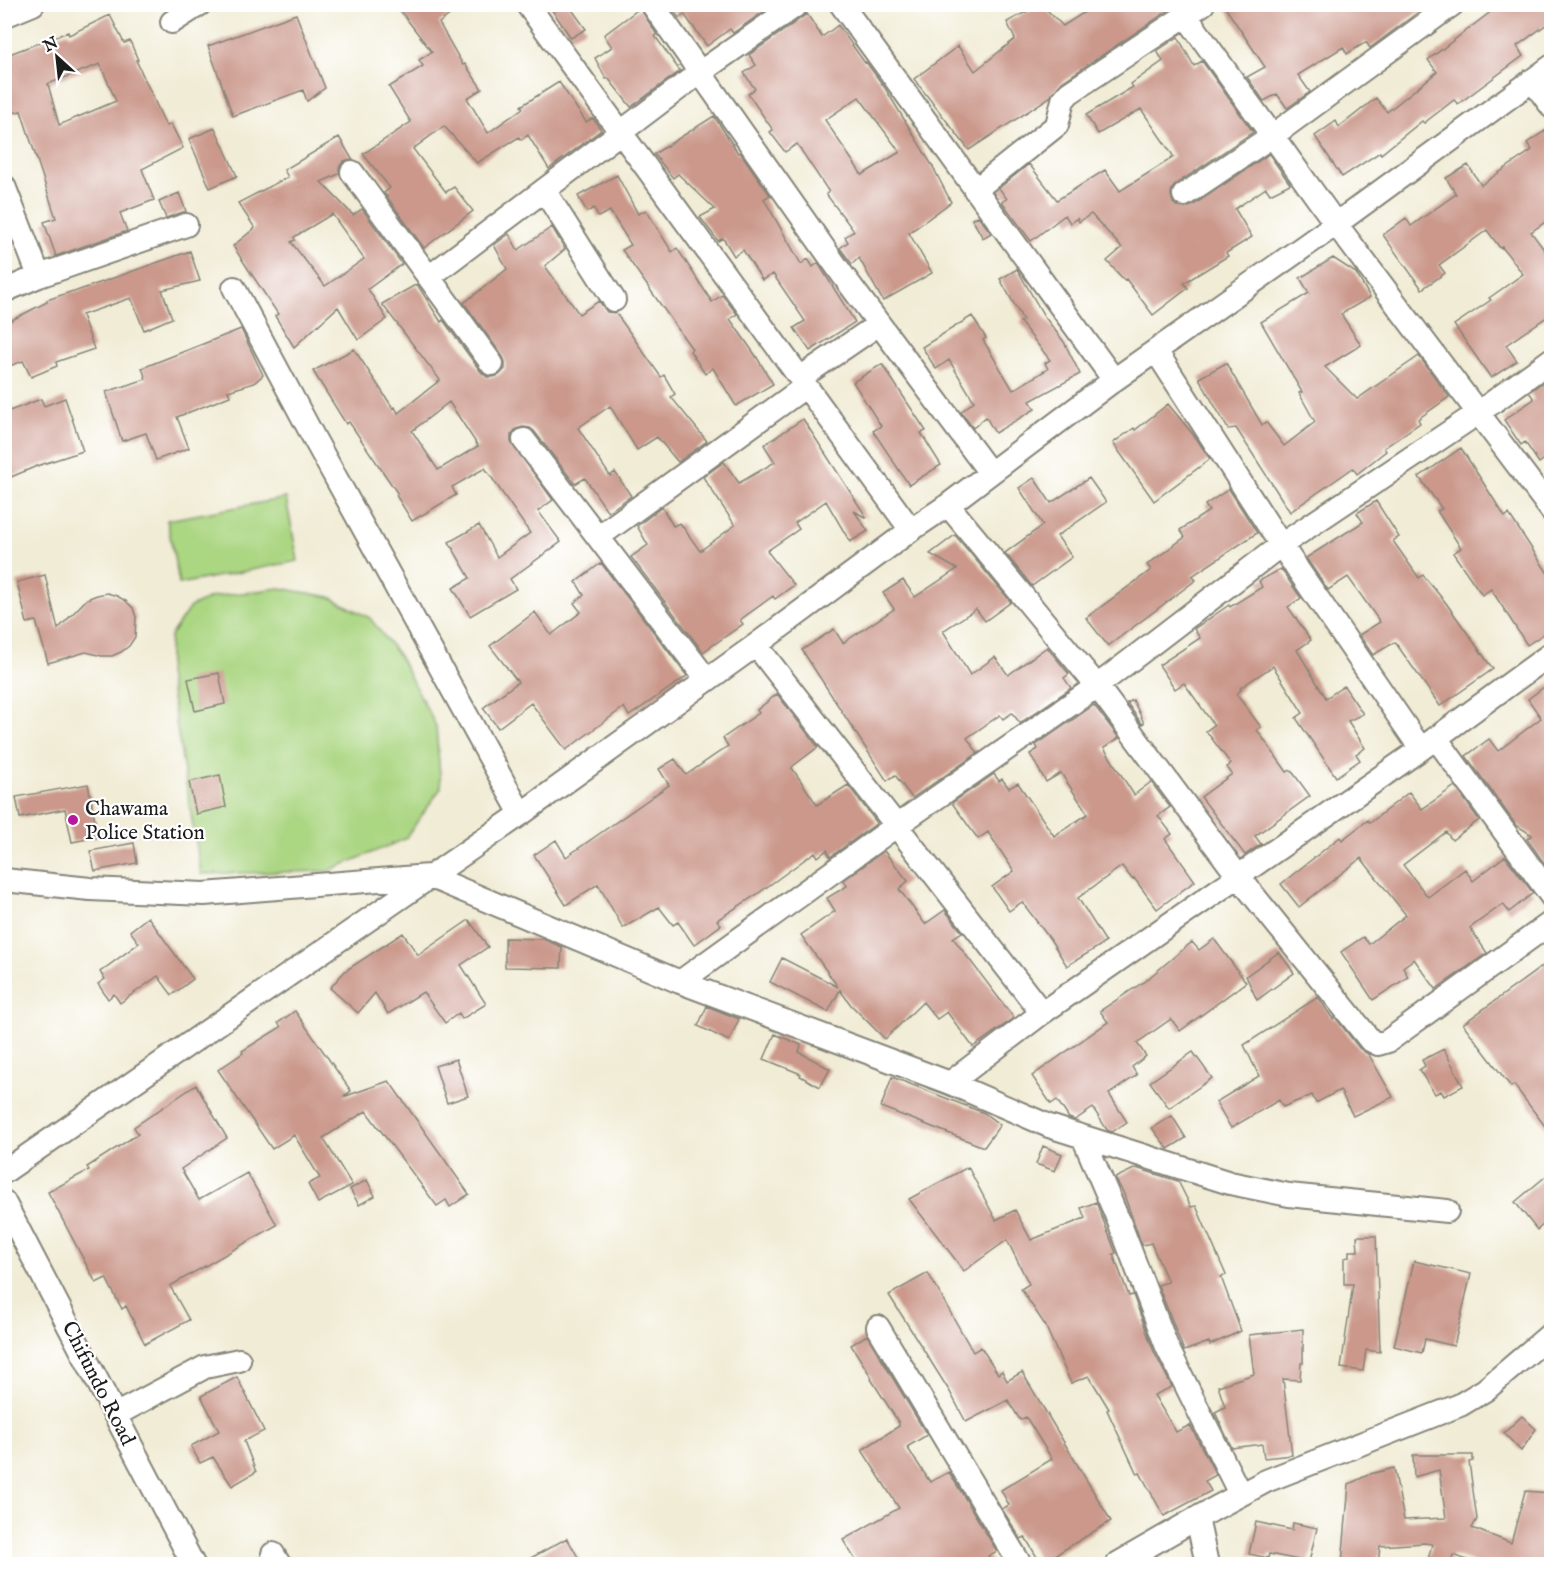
<svg xmlns="http://www.w3.org/2000/svg" width="1556" height="1569" viewBox="0 0 1556 1569" font-family="'IM FELL English',serif">
  <style>
    .green { fill: #abd682; stroke: #64794f; stroke-width: 1.5 }
    .building { fill: #cb988b; fill-rule: evenodd }
    .lines { fill: none; stroke-linecap: round; stroke-linejoin: round }
    .minor-casing { stroke: #868478; stroke-width: 26 }
    .minor { stroke: #fff; stroke-width: 22 }
    .poi-dot { fill: #b5179e; stroke: #fff; stroke-width: 2 }
    .labels { text-anchor: middle; stroke-width: 4.5; stroke-linejoin: round; paint-order: stroke }
    .poi-label { font-size: 21px; fill: #1c1c1c; stroke: #fff; text-anchor: start }
    .street-label { font-size: 21px; fill: #1c1c1c; stroke: #fff }
  </style>
  <rect width="100%" height="100%" fill="#fff"/>
  <filter id="ink" filterUnits="userSpaceOnUse"><feTurbulence type="fractalNoise" baseFrequency=".0167" numOctaves="2"/><feDisplacementMap in="SourceGraphic" scale="12" xChannelSelector="R" yChannelSelector="G"/><feConvolveMatrix kernelMatrix="1 2 1 2 8 2 1 2 1" color-interpolation-filters="sRGB"/></filter>
  <filter id="wash" filterUnits="userSpaceOnUse"><feTurbulence type="fractalNoise" baseFrequency=".008" numOctaves="4" result="noise"/><feDisplacementMap in="SourceGraphic" scale="24" xChannelSelector="R" yChannelSelector="G"/><feGaussianBlur stdDeviation="1.35" result="paint"/><feColorMatrix in="noise" values="0 0 0 0 0 0 0 0 0 0 0 0 0 0 0 0 0 1.4 0 .05"/><feComposite in="paint" operator="in"/></filter>
  <g filter="url(#wash)">
    <rect width="100%" height="100%" fill="#f1ecd5"/>
    <path class="green" d="M 286,498 L 298,561 L 179,584 L 167,520 Z
      M 279,588 L 330,597 L 370,618 L 399,656 L 436,726 L 441,788 L 405,839 L 328,871 L 201,874 L 168,674 L 170,636 L 190,607 L 212,597 Z"/>
    <g id="blocks">
      <path class="building" d="M 395,4 L 464,4 L 439,23 L 463,65 L 465,64 L 482,89 L 467,98 L 488,133 L 523,108 L 521,106 L 559,82 L 586,122 L 593,118 L 601,130 L 549,169 L 528,135 L 521,140 L 519,137 L 477,163 L 444,126 L 413,149 L 446,192 L 454,187 L 473,211 L 424,248 L 384,193 L 390,188 L 363,154 L 411,122 L 389,87 L 423,66 L 419,60 L 432,52 Z
        M 548,4 L 568,4 L 586,29 L 571,38 Z
        M 669,4 L 774,4 L 733,33 L 730,29 L 707,46 L 684,14 L 679,18 Z
        M 1041,4 L 1063,26 L 1097,4 L 1178,4 L 1062,82 L 1050,97 L 969,150 L 914,79 L 958,46 L 975,71 L 1015,39 L 1007,22 Z
        M 1223,4 L 1429,4 L 1370,48 L 1366,42 L 1347,54 L 1343,47 L 1298,75 L 1310,92 L 1287,108 L 1277,94 L 1264,101 L 1247,77 L 1265,67 Z
        M 1501,4 L 1551,4 L 1551,21 L 1517,46 L 1523,56 L 1458,104 L 1454,100 L 1424,123 L 1422,121 L 1381,154 L 1380,152 L 1342,177 L 1315,136 L 1336,121 L 1339,127 L 1376,98 L 1387,112 L 1437,72 L 1428,60 Z
        M 640,8 L 657,35 L 655,36 L 680,71 L 631,107 L 608,78 L 606,79 L 595,58 L 612,47 L 604,35 Z
        M 296,14 L 325,88 L 307,101 L 303,90 L 233,116 L 208,46 Z
        M 807,14 L 822,37 L 838,25 L 865,63 L 866,62 L 885,88 L 932,165 L 951,202 L 909,233 L 932,273 L 883,301 L 859,258 L 852,264 L 840,248 L 848,242 L 845,237 L 854,231 L 826,194 L 829,192 L 797,144 L 785,152 L 770,132 L 773,130 L 748,94 L 755,89 L 744,73 L 756,65 L 749,55 ZM 859,97 L 900,152 L 862,175 L 825,120 Z
        M 110,15 L 124,43 L 130,41 L 138,60 L 136,60 L 166,126 L 171,124 L 183,148 L 142,169 L 154,200 L 120,213 L 127,231 L 56,256 L 44,222 L 56,218 L 21,111 L 4,115 L 4,56 L 68,32 L 69,35 ZM 100,64 L 116,101 L 59,125 L 48,84 Z
        M 1178,37 L 1194,66 L 1202,61 L 1253,132 L 1176,184 L 1172,189 L 1171,195 L 1173,203 L 1178,207 L 1184,208 L 1192,206 L 1269,154 L 1290,184 L 1270,194 L 1266,188 L 1235,209 L 1252,237 L 1226,253 L 1228,256 L 1184,283 L 1188,288 L 1153,315 L 1126,279 L 1124,280 L 1107,261 L 1122,248 L 1091,214 L 1079,222 L 1077,218 L 1070,223 L 1065,215 L 1031,241 L 1002,202 L 1007,199 L 999,188 L 1029,164 L 1057,200 L 1105,170 L 1120,191 L 1174,157 L 1141,109 L 1098,134 L 1086,115 L 1133,87 L 1131,84 L 1163,61 L 1157,51 Z
        M 714,116 L 738,153 L 740,152 L 770,195 L 764,199 L 801,264 L 808,259 L 813,267 L 818,263 L 855,322 L 810,351 L 794,328 L 805,321 L 773,274 L 762,280 L 743,250 L 734,256 L 723,238 L 718,241 L 700,217 L 715,209 L 678,174 L 673,178 L 654,154 Z
        M 1551,127 L 1551,218 L 1531,232 L 1551,259 L 1551,314 L 1506,345 L 1517,361 L 1491,378 L 1454,325 L 1491,300 L 1489,298 L 1523,274 L 1502,247 L 1500,248 L 1487,230 L 1439,265 L 1445,273 L 1422,289 L 1383,235 L 1406,218 L 1411,226 L 1456,194 L 1446,178 L 1468,165 L 1481,185 L 1532,150 L 1527,143 Z
        M 215,128 L 237,176 L 210,188 L 189,139 Z
        M 339,137 L 352,159 L 344,161 L 339,167 L 339,174 L 321,182 L 353,215 L 362,209 L 402,264 L 368,289 L 387,319 L 358,340 L 338,307 L 294,347 L 275,316 L 278,314 L 233,246 L 255,228 L 238,203 L 288,177 L 284,170 ZM 332,214 L 364,259 L 325,286 L 291,242 L 295,240 L 294,237 Z
        M 617,175 L 638,214 L 646,210 L 672,252 L 677,248 L 712,302 L 722,295 L 727,301 L 737,314 L 730,319 L 756,356 L 773,384 L 736,406 L 713,368 L 705,374 L 690,351 L 692,349 L 622,250 L 631,245 L 610,211 L 598,217 L 594,208 L 587,212 L 578,196 Z
        M 179,193 L 186,211 L 166,218 L 159,202 Z
        M 978,216 L 991,233 L 983,238 L 972,219 Z
        M 552,227 L 565,249 L 545,266 L 579,314 L 599,301 L 607,312 L 616,313 L 661,377 L 664,375 L 675,394 L 671,397 L 707,441 L 678,462 L 657,437 L 637,450 L 610,406 L 578,428 L 610,476 L 615,472 L 631,496 L 608,512 L 585,478 L 575,484 L 534,431 L 530,428 L 523,427 L 516,429 L 511,435 L 511,442 L 553,500 L 538,511 L 561,542 L 510,579 L 516,589 L 470,616 L 453,588 L 470,578 L 449,542 L 479,525 L 497,557 L 530,533 L 485,468 L 452,487 L 456,495 L 412,521 L 396,495 L 398,494 L 349,422 L 346,424 L 313,371 L 354,349 L 393,408 L 395,407 L 398,413 L 440,380 L 382,304 L 417,284 L 441,322 L 443,320 L 481,372 L 487,377 L 493,377 L 499,375 L 505,369 L 505,362 L 503,357 L 464,303 L 507,269 L 494,245 L 509,234 L 518,250 ZM 449,402 L 478,446 L 438,470 L 412,431 Z
        M 190,251 L 200,281 L 162,290 L 172,318 L 144,330 L 131,298 L 82,315 L 94,349 L 56,362 L 57,366 L 31,377 L 23,361 L 4,368 L 4,324 L 47,302 L 47,300 L 73,291 L 74,292 Z
        M 1333,258 L 1356,273 L 1370,297 L 1341,314 L 1361,345 L 1325,367 L 1357,399 L 1419,356 L 1449,397 L 1418,419 L 1420,423 L 1384,448 L 1386,451 L 1357,474 L 1353,468 L 1290,512 L 1236,428 L 1228,429 L 1199,378 L 1226,363 L 1262,425 L 1266,422 L 1284,446 L 1315,422 L 1299,393 L 1302,392 L 1261,322 L 1309,293 L 1300,278 Z
        M 1017,269 L 1044,316 L 1064,342 L 1080,374 L 1030,401 L 1035,409 L 995,433 L 986,417 L 973,428 L 961,412 L 974,401 L 949,360 L 936,369 L 922,347 L 972,316 L 986,338 L 983,340 L 1013,390 L 1048,369 L 1045,363 L 1050,360 L 1020,322 L 1023,320 L 1000,279 Z
        M 241,329 L 263,375 L 254,383 L 228,391 L 230,396 L 177,417 L 189,448 L 156,460 L 146,433 L 122,441 L 106,392 L 146,379 L 142,368 Z
        M 882,364 L 926,431 L 921,433 L 941,465 L 909,485 L 873,431 L 881,426 L 853,382 Z
        M 1551,376 L 1551,454 L 1539,463 L 1525,442 L 1521,445 L 1504,420 L 1534,399 L 1529,392 Z
        M 65,398 L 83,451 L 37,466 L 4,480 L 4,413 L 41,399 L 44,406 Z
        M 1168,404 L 1196,438 L 1210,459 L 1154,501 L 1113,443 L 1134,428 L 1135,430 Z
        M 803,419 L 867,518 L 854,511 L 868,531 L 850,542 L 826,501 L 795,523 L 799,529 L 767,551 L 794,585 L 775,599 L 773,596 L 740,620 L 743,624 L 703,652 L 631,557 L 648,545 L 637,526 L 662,507 L 673,526 L 680,523 L 700,551 L 735,525 L 703,477 L 724,462 L 739,483 L 775,462 L 764,445 Z
        M 1461,448 L 1505,517 L 1509,514 L 1551,578 L 1551,629 L 1527,645 L 1491,589 L 1482,595 L 1453,553 L 1461,548 L 1437,511 L 1442,509 L 1419,477 Z
        M 1034,478 L 1051,503 L 1089,478 L 1106,502 L 1057,536 L 1072,557 L 1032,586 L 1005,553 L 1043,525 L 1019,488 Z
        M 1229,489 L 1257,533 L 1192,576 L 1196,580 L 1108,646 L 1086,618 L 1151,570 L 1147,565 L 1185,537 L 1180,530 L 1209,511 L 1205,505 Z
        M 1376,501 L 1399,537 L 1393,541 L 1419,578 L 1423,575 L 1446,603 L 1493,669 L 1440,706 L 1395,642 L 1373,655 L 1359,635 L 1380,622 L 1348,577 L 1328,590 L 1306,558 L 1363,522 L 1357,513 Z
        M 955,535 L 1011,602 L 985,621 L 976,609 L 943,631 L 970,675 L 995,657 L 1008,675 L 1047,647 L 1069,674 L 1064,678 L 1071,688 L 1020,723 L 1012,713 L 1003,719 L 1000,715 L 967,738 L 978,753 L 912,798 L 895,775 L 887,781 L 802,650 L 834,629 L 843,643 L 894,609 L 883,593 L 903,580 L 915,597 L 957,569 L 930,554 Z
        M 601,563 L 687,676 L 629,716 L 624,707 L 566,750 L 531,703 L 498,728 L 483,708 L 518,682 L 490,646 L 535,612 L 551,635 L 581,612 L 574,603 L 584,595 L 576,582 Z
        M 1281,569 L 1301,598 L 1288,607 L 1311,640 L 1297,650 L 1326,698 L 1344,686 L 1363,714 L 1348,721 L 1365,748 L 1356,754 L 1360,760 L 1336,777 L 1296,718 L 1303,713 L 1273,666 L 1240,688 L 1241,690 L 1236,694 L 1261,727 L 1257,730 L 1287,772 L 1291,770 L 1310,796 L 1255,836 L 1261,844 L 1245,855 L 1201,797 L 1232,774 L 1227,767 L 1231,764 L 1206,731 L 1214,725 L 1184,683 L 1175,689 L 1159,665 L 1200,638 L 1194,629 L 1229,605 L 1230,607 L 1262,587 L 1259,581 Z
        M 45,575 L 58,629 L 87,599 L 97,595 L 107,593 L 117,596 L 126,601 L 133,608 L 136,617 L 135,637 L 129,646 L 121,652 L 112,656 L 102,656 L 86,652 L 48,663 L 36,621 L 27,623 L 17,582 Z
        M 219,673 L 225,704 L 195,711 L 188,679 Z
        M 1551,682 L 1551,873 L 1527,839 L 1532,835 L 1516,825 L 1466,756 L 1489,739 L 1498,751 L 1541,718 L 1528,699 Z
        M 777,694 L 818,747 L 793,766 L 792,768 L 817,805 L 848,785 L 877,823 L 830,857 L 827,850 L 818,857 L 815,852 L 756,895 L 717,920 L 721,925 L 694,945 L 678,922 L 673,925 L 659,907 L 623,928 L 598,884 L 566,905 L 534,855 L 556,840 L 566,857 L 669,785 L 659,769 L 675,759 L 686,775 L 728,746 L 723,738 L 759,713 L 757,710 Z
        M 1133,700 L 1144,723 L 1142,724 L 1127,703 Z
        M 1094,705 L 1119,738 L 1104,748 L 1134,795 L 1151,782 L 1170,807 L 1158,816 L 1172,834 L 1165,839 L 1195,881 L 1157,909 L 1134,878 L 1132,879 L 1122,866 L 1078,898 L 1106,942 L 1067,966 L 1050,939 L 1022,902 L 1009,911 L 992,887 L 1014,871 L 988,832 L 978,839 L 952,803 L 994,774 L 999,781 L 1002,779 L 1009,788 L 1018,783 L 1054,836 L 1088,814 L 1061,773 L 1046,782 L 1030,754 L 1038,749 L 1036,745 Z
        M 220,775 L 226,807 L 196,814 L 189,782 Z
        M 88,784 L 98,837 L 72,842 L 65,809 L 20,818 L 16,797 Z
        M 1455,786 L 1479,820 L 1452,840 L 1446,832 L 1403,865 L 1428,897 L 1465,869 L 1473,881 L 1505,856 L 1533,893 L 1509,912 L 1503,904 L 1470,928 L 1487,953 L 1436,989 L 1414,959 L 1403,967 L 1408,977 L 1373,1000 L 1341,952 L 1363,937 L 1369,944 L 1406,915 L 1361,858 L 1299,907 L 1281,884 L 1340,837 L 1342,840 L 1368,820 L 1370,823 L 1409,792 L 1422,809 Z
        M 134,843 L 137,863 L 95,871 L 90,851 Z
        M 884,851 L 908,881 L 899,889 L 925,924 L 945,910 L 962,932 L 953,938 L 1014,1018 L 973,1047 L 947,1012 L 937,1019 L 923,1002 L 885,1039 L 851,1005 L 840,990 L 828,1012 L 770,982 L 782,958 L 838,987 L 801,935 L 835,911 L 827,898 L 847,886 L 844,880 Z
        M 148,917 L 193,979 L 172,995 L 158,976 L 120,1003 L 114,994 L 108,999 L 98,984 L 105,979 L 100,972 L 139,943 L 130,931 Z
        M 469,920 L 488,947 L 461,965 L 486,1004 L 462,1019 L 459,1013 L 445,1023 L 423,992 L 388,1014 L 375,993 L 358,1013 L 330,988 L 345,971 L 403,933 L 418,955 Z
        M 505,938 L 543,939 L 562,947 L 561,968 L 505,967 Z
        M 1214,939 L 1246,982 L 1180,1031 L 1171,1019 L 1137,1043 L 1146,1056 L 1132,1067 L 1137,1075 L 1109,1094 L 1127,1122 L 1112,1132 L 1107,1130 L 1093,1108 L 1075,1120 L 1069,1118 L 1057,1100 L 1051,1104 L 1032,1076 L 1108,1022 L 1100,1011 L 1145,981 L 1192,942 L 1199,950 Z
        M 1279,952 L 1294,973 L 1257,1000 L 1246,976 Z
        M 1551,960 L 1551,1134 L 1514,1085 L 1511,1087 L 1463,1024 Z
        M 1318,997 L 1333,1019 L 1335,1017 L 1359,1048 L 1369,1055 L 1393,1097 L 1353,1116 L 1340,1090 L 1316,1103 L 1312,1095 L 1283,1107 L 1279,1100 L 1231,1128 L 1216,1102 L 1259,1076 L 1244,1045 Z
        M 707,1006 L 739,1019 L 729,1041 L 698,1026 Z
        M 295,1011 L 351,1091 L 343,1097 L 389,1081 L 469,1194 L 450,1207 L 446,1200 L 437,1206 L 366,1111 L 323,1138 L 352,1185 L 318,1203 L 308,1184 L 320,1178 L 294,1135 L 272,1149 L 218,1070 L 243,1053 L 242,1051 L 281,1027 L 278,1023 Z
        M 775,1034 L 801,1045 L 799,1052 L 830,1069 L 820,1087 L 800,1076 L 801,1074 L 764,1059 Z
        M 1444,1049 L 1463,1086 L 1444,1096 L 1441,1091 L 1435,1094 L 1419,1070 L 1425,1066 L 1422,1060 Z
        M 1193,1052 L 1212,1078 L 1169,1108 L 1150,1082 Z
        M 456,1059 L 468,1096 L 447,1103 L 435,1066 Z
        M 892,1077 L 984,1113 L 1000,1125 L 984,1147 L 881,1107 Z
        M 196,1085 L 227,1138 L 181,1169 L 199,1200 L 247,1173 L 277,1225 L 170,1286 L 189,1320 L 145,1344 L 126,1306 L 122,1309 L 106,1278 L 96,1283 L 48,1192 L 89,1170 L 87,1167 L 138,1134 L 134,1127 Z
        M 1172,1116 L 1186,1138 L 1168,1149 L 1152,1128 Z
        M 1043,1146 L 1062,1154 L 1055,1171 L 1036,1164 Z
        M 968,1167 L 996,1220 L 1015,1210 L 1031,1240 L 1085,1218 L 1081,1208 L 1096,1202 L 1116,1253 L 1113,1254 L 1129,1296 L 1133,1295 L 1154,1352 L 1172,1387 L 1154,1395 L 1176,1432 L 1190,1425 L 1216,1475 L 1205,1481 L 1211,1491 L 1164,1516 L 1140,1473 L 1137,1474 L 1107,1410 L 1109,1409 L 1089,1376 L 1071,1383 L 1045,1325 L 1021,1289 L 1029,1284 L 1007,1240 L 964,1271 L 909,1199 Z
        M 1136,1168 L 1178,1181 L 1191,1207 L 1196,1206 L 1226,1275 L 1221,1277 L 1241,1331 L 1210,1345 L 1209,1342 L 1184,1351 L 1158,1285 L 1168,1282 L 1151,1243 L 1142,1245 L 1123,1192 L 1115,1178 Z
        M 1551,1172 L 1551,1218 L 1537,1230 L 1515,1202 Z
        M 367,1180 L 375,1196 L 359,1205 L 350,1189 Z
        M 1357,1236 L 1376,1236 L 1380,1352 L 1366,1350 L 1363,1371 L 1341,1368 L 1353,1284 L 1344,1284 L 1344,1258 L 1349,1257 L 1349,1251 L 1358,1251 Z
        M 1414,1261 L 1471,1274 L 1454,1346 L 1425,1339 L 1422,1353 L 1394,1346 Z
        M 928,1273 L 973,1352 L 981,1347 L 998,1374 L 1002,1371 L 1007,1381 L 1022,1372 L 1111,1521 L 1041,1564 L 1025,1537 L 1021,1539 L 1002,1509 L 1009,1505 L 1001,1490 L 1052,1459 L 1026,1417 L 1020,1420 L 1008,1400 L 966,1422 L 950,1392 L 889,1295 Z
        M 1303,1329 L 1303,1363 L 1301,1363 L 1300,1380 L 1283,1379 L 1292,1455 L 1264,1458 L 1262,1444 L 1232,1448 L 1215,1412 L 1225,1407 L 1218,1386 L 1254,1374 L 1249,1335 Z
        M 867,1335 L 927,1435 L 907,1447 L 930,1482 L 949,1472 L 997,1551 L 988,1556 L 993,1564 L 858,1564 L 843,1540 L 899,1508 L 862,1450 L 899,1426 L 899,1423 L 871,1379 L 872,1378 L 851,1345 Z
        M 237,1377 L 264,1431 L 244,1441 L 256,1472 L 232,1486 L 213,1457 L 200,1463 L 191,1446 L 219,1431 L 201,1396 Z
        M 1522,1416 L 1536,1429 L 1521,1451 L 1504,1433 Z
        M 1413,1455 L 1473,1455 L 1473,1461 L 1469,1462 L 1477,1519 L 1472,1528 L 1511,1543 L 1525,1491 L 1551,1493 L 1551,1529 L 1547,1564 L 1479,1564 L 1453,1555 L 1450,1564 L 1427,1564 L 1432,1544 L 1424,1543 L 1380,1546 L 1378,1564 L 1342,1564 L 1349,1484 L 1370,1474 L 1394,1468 L 1404,1520 L 1446,1518 L 1439,1470 L 1414,1477 Z
        M 1256,1522 L 1292,1530 L 1293,1523 L 1317,1528 L 1309,1562 L 1269,1554 L 1268,1558 L 1249,1554 Z
        M 567,1538 L 582,1564 L 520,1564 Z"/>
    </g>
  </g>
  <g filter="url(#ink)">
    <use href="#blocks" fill-opacity="0" stroke="#868478" stroke-width="1.5"/>
    <g class="lines">
      <g class="minor-casing">
        <path id="minor" d="M 527,4 L 911,530
          M 652,4 L 842,274 L 990,473
          M 841,4 L 1114,380
          M 4,16 L 33,4
          M 1186,16 L 1336,224 L 1552,511
          M 172,22 L 200,4
          M 1532,80 L 1552,107
          M 352,172 L 492,364
          M 4,186 L 39,276
          M 544,190 L 614,300
          M 975,190 L 1057,125 L 1063,100 L 1069,93 L 1203,4
          M 1184,195 L 1272,136 L 1453,4
          M 429,277 L 699,73 L 798,4
          M 234,288 L 315,440 L 521,814
          M 4,291 L 39,276 L 186,225
          M 1156,351 L 1281,545 L 1421,749
          M 800,378 L 879,324
          M 524,440 L 707,680
          M 948,505 L 1097,686 L 1238,876 L 1370,1040 L 1378,1044 L 1388,1041 L 1552,922
          M 598,537 L 806,386
          M 756,645 L 1042,1013
          M 1436,738 L 1552,897
          M 4,880 L 90,889 L 204,894 L 429,876 L 680,982 L 950,1083 L 1049,1126 L 1230,1183 L 1289,1195 L 1447,1211
          M 680,982 L 896,826 L 1097,686 L 1281,545 L 1478,413 L 1552,359
          M 950,1083 L 1042,1013 L 1421,749 L 1552,653
          M 1083,1137 L 1120,1224 L 1167,1347 L 1240,1494
          M 4,1172 L 521,814 L 756,645 L 911,530 L 948,505 L 1114,380 L 1336,224 L 1552,66
          M 4,1202 L 193,1564
          M 878,1327 L 1020,1564
          M 115,1415 L 205,1367 L 239,1360
          M 1197,1518 L 1207,1564
          M 273,1554 L 279,1564
          M 1117,1564 L 1197,1518 L 1266,1481 L 1460,1405 L 1485,1390 L 1552,1333"/>
      </g>
      <use href="#minor" class="minor"/>
    </g>
  </g>
  <circle class="poi-dot" cx="73" cy="820" r="6"/>
  <g class="labels">
    <g class="poi-label">
      <text x="85" y="815">Chawama<tspan x="85" dy="24">Police Station</tspan></text>
    </g>
    <g class="street-label">
      <text transform="translate(99 1383) rotate(63)" y="7">Chifundo Road</text>
    </g>
  </g>
  <rect width="1556" height="1569" fill="none" stroke="#fff" stroke-width="24"/>
  <g transform="translate(57 57) rotate(333)" stroke="#ffffff" stroke-width="4.5" paint-order="stroke">
  <path d="M0-4.5L10 22L0 15L-10 22Z" fill="#1c1c1c"/>
  <text y="-9" font-size="16" font-weight="bold" text-anchor="middle" fill="#1c1c1c">N</text>
  </g>
</svg>
